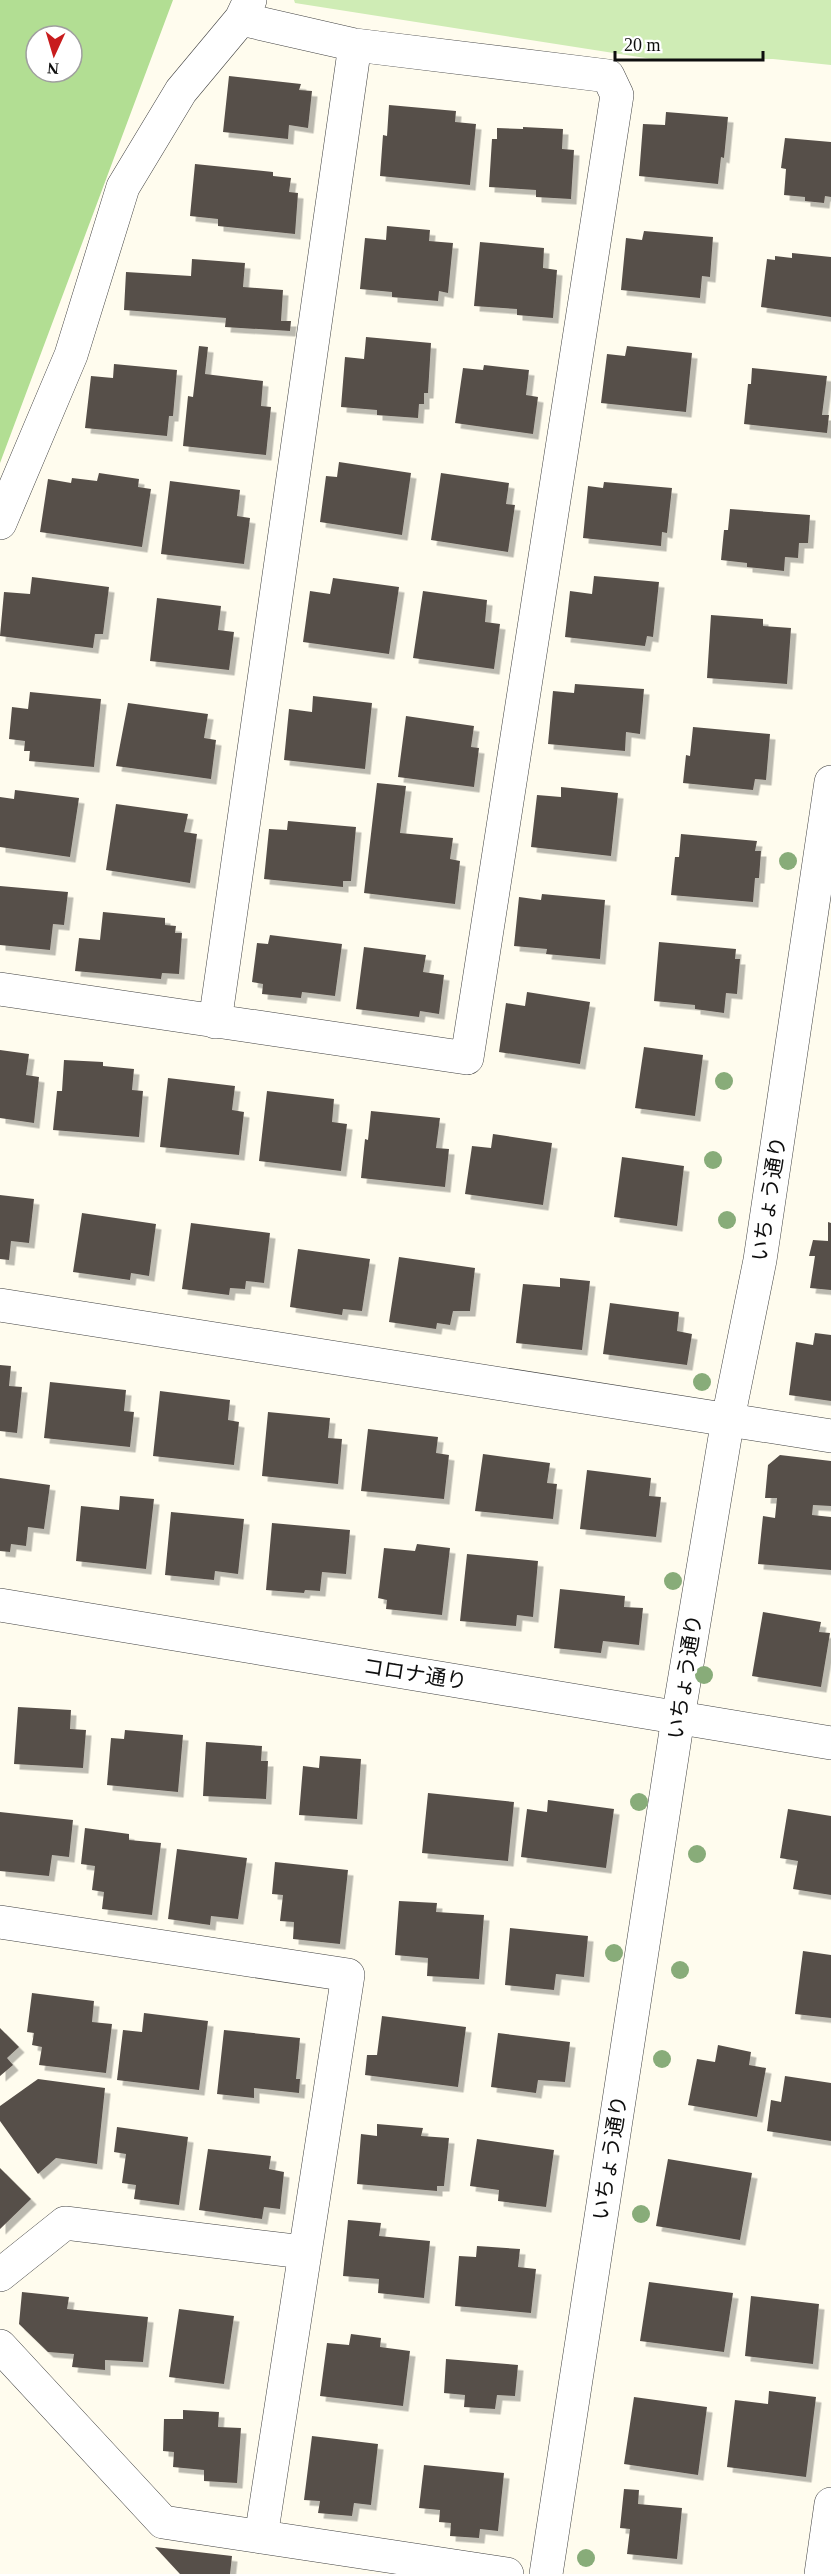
<svg xmlns="http://www.w3.org/2000/svg" width="831" height="2574" viewBox="0 0 831 2574" font-family="'Times New Roman','Noto Sans JP',serif">
  <style>
    .green { fill: #cfecb5 }
    .forest { fill: #b2de93; fill-rule: evenodd }
    .building { fill: #574f49; filter: url(#shadow) }
    .lines { fill: none; stroke-linecap: round; stroke-linejoin: round }
    .minor-casing { stroke: #414141; stroke-width: 34 }
    .tertiary-casing { stroke: #414141; stroke-width: 34 }
    .minor { stroke: #fff; stroke-width: 33 }
    .tertiary { stroke: #fff; stroke-width: 33 }
    .tree { fill: #88ac79 }
    .labels { text-anchor: middle; stroke-width: 6; stroke-linejoin: round; paint-order: stroke }
    .street-label { font-size: 21px; fill: #0e0e0e; stroke: #fff }
  </style>
  <defs>
    <filter id="shadow"><feDropShadow dx="5.5" dy="5.5" stdDeviation="0" flood-color="#0004"/></filter>
  </defs>
  <rect width="100%" height="100%" fill="#fffcee"/>
  <path class="green" d="M 294,0 L 831,0 L 831,65 L 773,59 L 652,59 L 295,3 Z"/>
  <path class="forest" d="M 0,0 L 173,0 L 0,463 ZM 36,36 L 72,36 L 72,72 L 36,72 Z"/>
  <path class="building" d="M 229,76 L 301,84 L 299,90 L 312,91 L 308,128 L 289,125 L 288,139 L 223,132 Z
    M 389,105 L 456,111 L 455,122 L 476,124 L 470,185 L 380,176 L 383,135 L 387,136 Z
    M 666,112 L 728,117 L 724,158 L 721,157 L 718,184 L 639,176 L 643,124 L 665,125 Z
    M 523,127 L 563,129 L 562,149 L 574,150 L 571,199 L 536,197 L 536,190 L 489,187 L 492,139 L 497,139 L 497,128 L 523,129 Z
    M 785,138 L 831,142 L 831,197 L 825,196 L 824,203 L 805,201 L 805,197 L 784,195 L 786,169 L 781,168 Z
    M 195,164 L 273,172 L 273,176 L 291,178 L 289,192 L 298,193 L 295,234 L 218,226 L 218,219 L 190,216 Z
    M 387,226 L 430,230 L 429,241 L 453,243 L 448,293 L 439,291 L 438,301 L 392,297 L 392,292 L 360,289 L 365,238 L 386,240 Z
    M 644,231 L 713,237 L 710,277 L 702,276 L 700,298 L 621,290 L 626,238 L 642,240 Z
    M 480,242 L 544,248 L 543,268 L 557,270 L 553,318 L 517,315 L 517,309 L 474,306 Z
    M 792,253 L 831,257 L 831,317 L 761,307 L 767,259 L 775,260 L 775,256 L 792,258 Z
    M 192,259 L 245,263 L 243,287 L 283,290 L 281,321 L 291,321 L 290,331 L 225,327 L 226,318 L 124,310 L 126,272 L 191,276 Z
    M 366,337 L 431,343 L 428,393 L 424,393 L 424,404 L 419,404 L 418,418 L 377,415 L 377,410 L 341,407 L 345,357 L 364,359 Z
    M 199,346 L 208,347 L 205,374 L 263,381 L 261,406 L 271,407 L 266,455 L 183,446 L 188,396 L 193,397 Z
    M 627,346 L 692,353 L 686,412 L 601,403 L 607,354 L 625,356 Z
    M 114,364 L 177,370 L 173,416 L 169,416 L 167,436 L 85,428 L 91,376 L 113,378 Z
    M 484,365 L 529,370 L 526,395 L 538,397 L 533,434 L 455,423 L 463,368 L 483,370 Z
    M 752,368 L 827,376 L 822,415 L 829,415 L 827,433 L 744,424 L 748,384 L 751,384 Z
    M 339,462 L 411,473 L 402,535 L 320,522 L 326,476 L 337,477 Z
    M 99,473 L 139,479 L 138,487 L 151,489 L 142,547 L 40,532 L 48,479 L 71,483 L 72,478 L 97,481 Z
    M 441,473 L 509,483 L 506,504 L 515,505 L 508,552 L 431,540 Z
    M 170,481 L 240,490 L 237,516 L 250,518 L 244,564 L 161,554 Z
    M 604,482 L 672,488 L 667,533 L 662,532 L 661,546 L 583,538 L 588,486 L 603,488 Z
    M 730,509 L 810,515 L 808,543 L 799,543 L 798,558 L 785,557 L 784,571 L 747,567 L 747,563 L 721,560 L 724,530 L 728,530 Z
    M 594,576 L 659,582 L 653,637 L 647,636 L 645,646 L 565,637 L 570,591 L 592,594 Z
    M 32,577 L 109,587 L 103,634 L 95,634 L 93,648 L 0,636 L 4,592 L 30,594 Z
    M 333,578 L 399,587 L 389,654 L 303,642 L 310,591 L 330,594 Z
    M 423,591 L 487,600 L 485,622 L 500,624 L 494,669 L 413,658 Z
    M 157,598 L 221,606 L 218,630 L 234,632 L 229,670 L 150,661 Z
    M 711,615 L 763,619 L 763,626 L 791,628 L 787,684 L 707,678 Z
    M 575,684 L 644,689 L 640,734 L 626,732 L 625,751 L 548,744 L 553,691 L 574,693 Z
    M 30,692 L 101,699 L 94,767 L 29,761 L 30,751 L 24,751 L 25,741 L 9,739 L 12,707 L 28,709 Z
    M 313,696 L 372,703 L 365,769 L 284,760 L 289,709 L 312,712 Z
    M 128,703 L 208,714 L 204,738 L 216,740 L 211,779 L 116,766 Z
    M 406,716 L 474,726 L 471,747 L 479,748 L 474,787 L 398,777 Z
    M 693,727 L 770,734 L 766,780 L 755,779 L 753,790 L 683,783 L 686,755 L 690,756 Z
    M 377,783 L 406,786 L 400,833 L 453,838 L 450,859 L 460,861 L 455,904 L 364,893 Z
    M 561,787 L 618,793 L 611,856 L 531,847 L 537,795 L 561,797 Z
    M 15,790 L 79,798 L 70,857 L 0,847 L 0,797 L 14,799 Z
    M 116,804 L 188,814 L 184,832 L 197,834 L 190,883 L 106,870 Z
    M 288,821 L 356,827 L 351,881 L 343,881 L 343,887 L 264,879 L 269,829 L 287,830 Z
    M 681,834 L 757,841 L 755,851 L 761,851 L 759,878 L 755,878 L 753,902 L 671,895 L 675,857 L 679,857 Z
    M 0,886 L 68,892 L 64,925 L 53,924 L 50,950 L 0,945 Z
    M 542,894 L 605,900 L 600,959 L 546,954 L 547,949 L 514,946 L 519,897 L 541,900 Z
    M 103,912 L 165,918 L 165,925 L 176,926 L 175,933 L 182,933 L 179,974 L 162,973 L 161,979 L 75,971 L 79,938 L 100,940 Z
    M 270,935 L 342,944 L 335,996 L 302,992 L 301,998 L 262,994 L 263,984 L 252,982 L 257,943 L 268,944 Z
    M 659,942 L 736,949 L 735,959 L 740,959 L 737,994 L 726,993 L 724,1013 L 695,1009 L 695,1005 L 654,1001 Z
    M 364,947 L 426,955 L 423,972 L 444,975 L 439,1014 L 420,1011 L 419,1017 L 356,1009 Z
    M 527,992 L 590,1002 L 580,1064 L 499,1052 L 506,1003 L 525,1006 Z
    M 644,1047 L 703,1055 L 695,1116 L 635,1108 Z
    M 0,1050 L 29,1054 L 26,1075 L 39,1077 L 34,1123 L 0,1118 Z
    M 64,1060 L 103,1062 L 103,1066 L 134,1069 L 132,1090 L 143,1091 L 139,1137 L 53,1130 L 57,1091 L 62,1091 Z
    M 168,1078 L 235,1086 L 232,1110 L 244,1112 L 239,1155 L 160,1147 Z
    M 267,1091 L 334,1099 L 332,1122 L 347,1124 L 341,1171 L 259,1161 Z
    M 371,1111 L 440,1118 L 436,1148 L 449,1149 L 445,1187 L 361,1178 L 365,1139 L 368,1140 Z
    M 493,1134 L 552,1143 L 543,1205 L 465,1194 L 472,1146 L 491,1148 Z
    M 622,1157 L 684,1166 L 677,1226 L 614,1217 Z
    M 0,1195 L 34,1199 L 29,1243 L 11,1241 L 9,1260 L 0,1259 Z
    M 82,1213 L 156,1224 L 149,1276 L 131,1273 L 130,1280 L 73,1272 Z
    M 828,1222 L 831,1223 L 831,1290 L 810,1288 L 815,1256 L 809,1256 L 813,1240 L 828,1241 Z
    M 191,1223 L 270,1233 L 264,1283 L 246,1281 L 245,1289 L 230,1288 L 229,1295 L 182,1289 Z
    M 298,1249 L 370,1259 L 362,1311 L 343,1309 L 342,1315 L 290,1307 Z
    M 399,1257 L 475,1268 L 470,1311 L 453,1311 L 450,1325 L 437,1323 L 436,1329 L 389,1322 Z
    M 560,1278 L 590,1281 L 582,1350 L 516,1343 L 523,1284 L 560,1287 Z
    M 610,1303 L 679,1312 L 677,1331 L 692,1334 L 687,1365 L 603,1354 Z
    M 815,1333 L 831,1335 L 831,1401 L 789,1395 L 796,1342 L 813,1345 Z
    M 0,1365 L 11,1366 L 9,1386 L 22,1387 L 17,1433 L 0,1431 Z
    M 50,1382 L 126,1390 L 124,1411 L 134,1412 L 130,1447 L 44,1438 Z
    M 160,1391 L 230,1400 L 228,1420 L 239,1422 L 234,1465 L 153,1456 Z
    M 268,1412 L 330,1418 L 328,1438 L 342,1439 L 338,1484 L 262,1476 Z
    M 368,1429 L 438,1437 L 436,1453 L 449,1455 L 444,1499 L 361,1491 Z
    M 483,1454 L 550,1463 L 547,1483 L 557,1484 L 553,1519 L 475,1511 Z
    M 780,1455 L 831,1461 L 831,1506 L 813,1505 L 812,1515 L 831,1517 L 831,1570 L 758,1564 L 763,1516 L 775,1518 L 777,1498 L 765,1498 L 768,1465 Z
    M 587,1470 L 651,1478 L 649,1496 L 661,1497 L 656,1537 L 580,1529 Z
    M 0,1478 L 50,1485 L 44,1529 L 28,1527 L 26,1546 L 11,1544 L 10,1552 L 0,1551 Z
    M 120,1496 L 154,1499 L 146,1569 L 76,1561 L 81,1506 L 119,1510 Z
    M 171,1512 L 244,1519 L 238,1574 L 215,1571 L 214,1580 L 165,1575 Z
    M 272,1523 L 350,1530 L 346,1574 L 322,1572 L 320,1591 L 305,1590 L 304,1593 L 266,1590 Z
    M 417,1544 L 450,1548 L 442,1615 L 386,1609 L 387,1600 L 378,1598 L 384,1548 L 415,1551 Z
    M 467,1554 L 538,1561 L 533,1617 L 517,1615 L 516,1626 L 460,1621 Z
    M 560,1589 L 625,1596 L 624,1607 L 643,1608 L 639,1645 L 603,1641 L 601,1653 L 554,1648 Z
    M 763,1612 L 821,1622 L 819,1632 L 830,1633 L 821,1687 L 752,1676 Z
    M 18,1707 L 71,1710 L 70,1729 L 86,1730 L 83,1768 L 14,1764 Z
    M 125,1730 L 183,1735 L 178,1792 L 107,1785 L 111,1738 L 124,1739 Z
    M 206,1742 L 262,1746 L 261,1761 L 268,1761 L 266,1799 L 203,1796 Z
    M 320,1756 L 361,1759 L 357,1819 L 299,1815 L 303,1766 L 319,1768 Z
    M 428,1793 L 514,1802 L 508,1861 L 422,1853 Z
    M 548,1800 L 614,1809 L 606,1868 L 521,1857 L 527,1809 L 547,1812 Z
    M 788,1809 L 831,1816 L 831,1895 L 793,1889 L 798,1861 L 780,1858 Z
    M 0,1812 L 73,1820 L 69,1857 L 52,1855 L 49,1876 L 0,1871 Z
    M 85,1828 L 129,1834 L 129,1840 L 161,1843 L 152,1915 L 102,1909 L 104,1892 L 92,1890 L 95,1866 L 81,1864 Z
    M 177,1849 L 247,1858 L 238,1919 L 211,1916 L 210,1925 L 168,1919 Z
    M 275,1862 L 348,1870 L 340,1944 L 293,1939 L 294,1922 L 280,1921 L 283,1895 L 272,1894 Z
    M 399,1901 L 437,1903 L 436,1912 L 484,1915 L 479,1979 L 427,1976 L 428,1958 L 395,1955 Z
    M 510,1928 L 588,1936 L 584,1977 L 556,1974 L 554,1990 L 505,1985 Z
    M 803,1951 L 831,1955 L 831,2018 L 795,2014 Z
    M 32,1993 L 94,2001 L 92,2022 L 112,2024 L 106,2073 L 39,2065 L 42,2047 L 32,2045 L 34,2033 L 27,2032 Z
    M 144,2013 L 208,2021 L 199,2090 L 117,2080 L 123,2030 L 142,2032 Z
    M 382,2016 L 466,2027 L 458,2087 L 365,2075 L 367,2055 L 377,2055 Z
    M 0,2028 L 19,2047 L 7,2058 L 13,2065 L 0,2076 Z
    M 224,2030 L 300,2038 L 296,2079 L 300,2079 L 299,2093 L 254,2088 L 254,2098 L 217,2094 Z
    M 498,2033 L 570,2042 L 565,2082 L 538,2080 L 536,2093 L 491,2087 Z
    M 718,2045 L 751,2052 L 749,2065 L 766,2068 L 757,2117 L 688,2105 L 697,2059 L 715,2062 Z
    M 785,2076 L 831,2083 L 831,2141 L 767,2131 L 771,2100 L 781,2102 Z
    M 38,2079 L 105,2088 L 97,2164 L 56,2158 L 38,2174 L 0,2121 L 0,2106 Z
    M 377,2124 L 423,2128 L 421,2136 L 449,2138 L 444,2186 L 437,2186 L 437,2191 L 357,2184 L 361,2134 L 377,2136 Z
    M 117,2127 L 188,2137 L 179,2205 L 134,2199 L 136,2185 L 122,2183 L 126,2154 L 114,2152 Z
    M 477,2139 L 554,2150 L 546,2207 L 498,2201 L 499,2190 L 470,2186 Z
    M 208,2149 L 271,2156 L 269,2169 L 284,2172 L 280,2209 L 264,2207 L 262,2219 L 199,2210 Z
    M 668,2159 L 752,2173 L 740,2240 L 656,2226 Z
    M 0,2168 L 31,2199 L 0,2229 Z
    M 348,2220 L 381,2223 L 379,2236 L 430,2241 L 424,2298 L 378,2293 L 379,2279 L 343,2276 Z
    M 477,2246 L 520,2249 L 518,2267 L 536,2269 L 531,2313 L 455,2306 L 459,2256 L 476,2257 Z
    M 649,2282 L 733,2293 L 724,2352 L 640,2341 Z
    M 22,2292 L 69,2297 L 67,2309 L 148,2317 L 143,2362 L 105,2360 L 105,2370 L 72,2367 L 74,2354 L 48,2352 L 19,2324 Z
    M 751,2296 L 819,2304 L 813,2364 L 745,2356 Z
    M 179,2309 L 234,2316 L 224,2384 L 169,2377 Z
    M 351,2334 L 381,2338 L 380,2347 L 410,2351 L 403,2406 L 320,2396 L 327,2343 L 349,2345 Z
    M 446,2359 L 518,2365 L 515,2396 L 497,2395 L 495,2409 L 464,2407 L 465,2395 L 444,2393 Z
    M 769,2391 L 816,2397 L 806,2477 L 727,2467 L 735,2400 L 768,2404 Z
    M 634,2397 L 707,2407 L 698,2475 L 624,2464 Z
    M 183,2410 L 219,2412 L 218,2427 L 241,2428 L 237,2483 L 204,2481 L 204,2470 L 173,2467 L 174,2452 L 163,2451 L 164,2419 L 183,2419 Z
    M 312,2436 L 378,2444 L 371,2505 L 354,2503 L 352,2516 L 318,2513 L 320,2501 L 304,2500 Z
    M 424,2465 L 504,2473 L 498,2531 L 480,2529 L 479,2538 L 450,2536 L 451,2523 L 439,2522 L 440,2510 L 419,2508 Z
    M 624,2489 L 639,2490 L 638,2504 L 682,2508 L 677,2559 L 627,2554 L 630,2529 L 620,2528 Z
    M 155,2547 L 232,2556 L 230,2574 L 180,2574 Z"/>
  <g class="lines">
    <g class="minor-casing">
      <path id="minor" d="M 0,523 L 71,355 L 123,187 L 181,91 L 241,19 L 250,0
        M 0,989 L 467,1058 L 617,95 L 608,76 L 355,45 L 241,19
        M 215,1022 L 355,45
        M 0,1305 L 831,1436
        M 0,1605 L 831,1743
        M 0,1922 L 348,1975 L 261,2537
        M 0,2275 L 65,2223 L 303,2252
        M 0,2346 L 163,2522 L 507,2574
        M 821,2574 L 831,2504"/>
    </g>
    <g class="tertiary-casing">
      <path id="tertiary" d="M 546,2574 L 678,1718 L 728,1419 L 760,1260 L 831,782"/>
    </g>
    <use href="#minor" class="minor"/>
    <use href="#tertiary" class="tertiary"/>
  </g>
  <g class="tree">
    <circle cx="788" cy="861" r="9"/>
    <circle cx="724" cy="1081" r="9"/>
    <circle cx="713" cy="1160" r="9"/>
    <circle cx="727" cy="1220" r="9"/>
    <circle cx="702" cy="1382" r="9"/>
    <circle cx="673" cy="1581" r="9"/>
    <circle cx="704" cy="1675" r="9"/>
    <circle cx="639" cy="1802" r="9"/>
    <circle cx="697" cy="1854" r="9"/>
    <circle cx="614" cy="1953" r="9"/>
    <circle cx="680" cy="1970" r="9"/>
    <circle cx="662" cy="2059" r="9"/>
    <circle cx="641" cy="2214" r="9"/>
    <circle cx="586" cy="2558" r="9"/>
  </g>
  <g class="labels">
    <g class="street-label">
      <text transform="translate(769 1199) rotate(-81)" y="7">いちょう通り</text>
      <text transform="translate(415 1674) rotate(9)" y="7">コロナ通り</text>
      <text transform="translate(685 1677) rotate(-81)" y="7">いちょう通り</text>
      <text transform="translate(610 2158) rotate(-81)" y="7">いちょう通り</text>
    </g>
  </g>
  <g transform="translate(54 54) rotate(184)"><circle r="28" fill="#ffffff" stroke="#9f9f9f" stroke-width="1.5"/>
  <path d="M0-4.5L10 22L0 15L-10 22Z" fill="#c81c1d"/>
  <text y="-9" font-size="16" font-weight="bold" text-anchor="middle" fill="#0e0e0e">N</text>
  </g>
  <path d="M615 51v9h148v-9" fill="none" stroke="#0e0e0e" stroke-width="3"/>
  <text x="624" y="51" font-size="18" fill="#0e0e0e" stroke="#ffffff" stroke-width="4.5" paint-order="stroke">20 m</text>
</svg>
